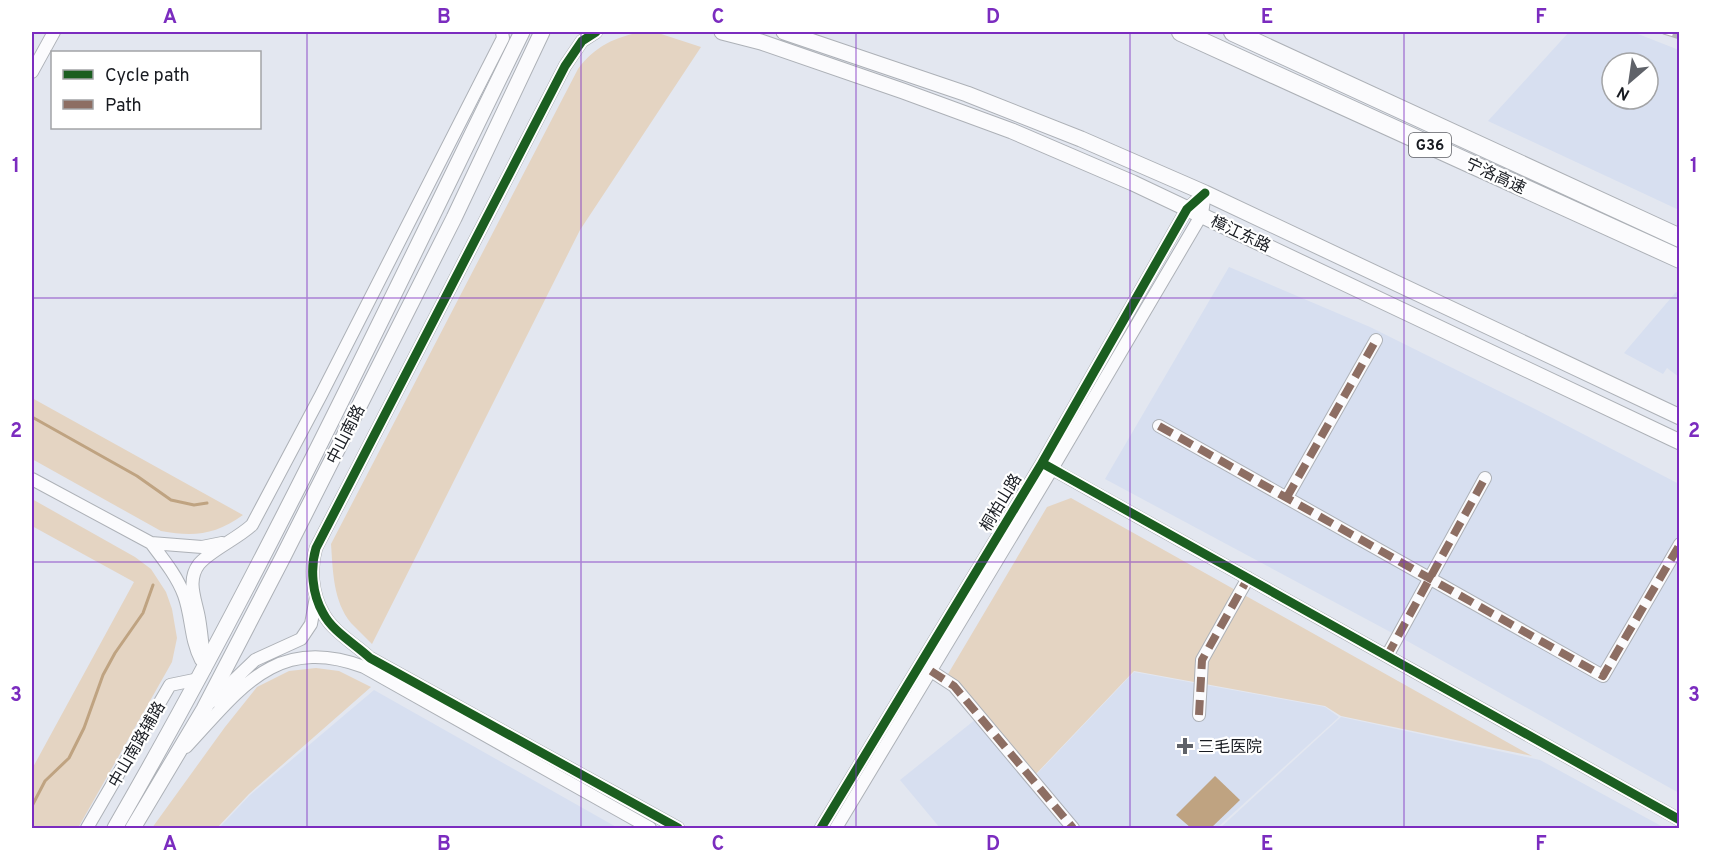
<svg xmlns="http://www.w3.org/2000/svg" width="1711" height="860" viewBox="0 0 1711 860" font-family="Overpass,'Noto Sans SC',sans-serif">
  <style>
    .built { fill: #d7dff0; fill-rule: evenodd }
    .green { fill: #e4d4c2 }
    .water { fill: #bfa381 }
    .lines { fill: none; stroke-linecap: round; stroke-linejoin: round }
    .stream { stroke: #bfa381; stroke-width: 3 }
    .minor-casing { stroke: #adb1b7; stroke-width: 14 }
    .major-casing { stroke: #adb1b7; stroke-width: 17 }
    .highway-casing { stroke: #adb1b7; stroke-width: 20 }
    .minor { stroke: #fbfbfd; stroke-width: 12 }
    .major { stroke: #fbfbfd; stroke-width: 15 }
    .highway { stroke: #fbfbfd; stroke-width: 18 }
    .rail-casing { stroke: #b5b6b8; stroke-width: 5 }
    .rail { stroke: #fff; stroke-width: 3; stroke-dasharray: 9; stroke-linecap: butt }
    .quiet { stroke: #8d6e63; stroke-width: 8; stroke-dasharray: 15 8; stroke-linecap: butt }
    .cycleway-casing { stroke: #fff; stroke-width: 13 }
    .cycleway { stroke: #1b5e20; stroke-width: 9 }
    .grid { fill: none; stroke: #7b2cbf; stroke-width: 1.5; stroke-opacity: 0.55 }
    .poi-dot { fill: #5f6269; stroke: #fff; stroke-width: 2 }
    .labels { text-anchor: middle; stroke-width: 4.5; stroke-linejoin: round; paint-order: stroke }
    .shield { fill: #fff; stroke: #5d5f64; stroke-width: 1.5 }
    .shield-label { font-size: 15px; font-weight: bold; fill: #181b21 }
    .street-label { font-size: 16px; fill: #181b21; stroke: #fff }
    .poi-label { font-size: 16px; fill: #181b21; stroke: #fff; text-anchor: start }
    .neatline { fill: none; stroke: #7b2cbf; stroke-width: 2 }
    .grid-label { font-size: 20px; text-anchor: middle; font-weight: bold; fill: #7b2cbf }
  </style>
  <rect width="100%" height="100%" fill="#e3e7f0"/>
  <path class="built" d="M 1569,32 L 1633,32 L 1679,50 L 1679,210 L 1488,121 ZM 1612,63 L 1648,63 L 1648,99 L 1612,99 Z
    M 1229,267 L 1370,327 L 1537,410 L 1679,484 L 1679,793 L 1409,642 L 1105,479 Z
    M 1676,292 L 1680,294 L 1679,377 L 1667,368 L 1663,374 L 1624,353 Z
    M 1134,672 L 1325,707 L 1339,717 L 1217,828 L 1080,828 L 1035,776 Z
    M 374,690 L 618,828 L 219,828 L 250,795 Z
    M 1341,717 L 1540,760 L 1665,828 L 1220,828 Z
    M 976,719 L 1068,828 L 940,828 L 900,780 Z"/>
  <path class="green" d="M 643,32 L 655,32 L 701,47 L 580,230 L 372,644 C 365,637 358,630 351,623 C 333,601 333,571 331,544 L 578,69 C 594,47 616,36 643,32 Z
    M 32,398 L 243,515 C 215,535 194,537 161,531 L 32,459 Z
    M 1071,498 L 1532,756 L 1341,716 L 1325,706 L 1134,671 L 1035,775 L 964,688 L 948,674 L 1047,507 Z
    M 32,499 L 135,557 L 151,569 L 166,592 L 172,609 L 177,638 L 172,662 L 78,828 L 32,828 L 32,769 L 134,582 L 32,526 Z
    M 316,668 L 339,671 L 371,687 L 249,794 L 217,828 L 152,828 L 225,727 L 257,687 L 289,671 Z"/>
  <path class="water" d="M 1215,776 L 1240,800 L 1211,828 L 1191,828 L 1176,815 Z"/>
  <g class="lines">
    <path class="stream" d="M 32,417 L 137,476 L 171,500 L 194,505 L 207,503
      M 32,806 L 45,781 L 69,758 L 84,728 L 103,675 L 115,653 L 143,613 L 153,585"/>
    <g class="minor-casing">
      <path id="minor" d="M 596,32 L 582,41 L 565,66 L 316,548 C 310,568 312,594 323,613 C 332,631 355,644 370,658 L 678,828
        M 32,72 L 54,32
        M 1159,426 L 1603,676 L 1680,544
        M 1047,466 L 1680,820
        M 32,479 L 151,543
        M 1287,497 L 1376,340
        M 1387,656 L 1485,478
        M 201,660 C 190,639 192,617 184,595 C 177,576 163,559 151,543 L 202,547 L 222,543
        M 205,669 C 203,652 202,635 199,618 C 196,600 186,581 199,564 C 211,550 237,539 252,525 L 321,395 L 503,38 L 502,32
        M 931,671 L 954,686 L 1073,828
        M 211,702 L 255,660 L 301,639 L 311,624 L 316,597
        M 1199,715 L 1202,660 L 1248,578
        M 186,747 C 240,689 276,634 364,667 L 650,828
        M 87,828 L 170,685 L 199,679
        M 821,828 L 1042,463 L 1187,209 L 1205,193
        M 836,828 L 1052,469 L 1202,214 L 1205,193"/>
    </g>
    <g class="major-casing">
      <path id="major" d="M 722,32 L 761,42 L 903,91 L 1012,131 L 1133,183 L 1680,442
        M 784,32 L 967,94 L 1081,139 L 1205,193 L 1680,417
        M 115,828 C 264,570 391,299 522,32
        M 133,828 L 204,709 L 283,557 L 454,218 L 542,32"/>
    </g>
    <g class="highway-casing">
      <path id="highway" d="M 1181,32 L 1680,259
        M 1233,32 L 1680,238"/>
    </g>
    <use href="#minor" class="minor"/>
    <use href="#major" class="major"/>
    <use href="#highway" class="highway"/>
    <g class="rail-casing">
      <path id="rail" d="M 1664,32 L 1680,37"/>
    </g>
    <use href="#rail" class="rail"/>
    <path class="quiet" d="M 1159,426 L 1603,676 L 1680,544
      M 1287,497 L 1376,340
      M 1387,656 L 1485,478
      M 931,671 L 954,686 L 1073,828
      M 1199,715 L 1202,660 L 1248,578"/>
    <g class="cycleway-casing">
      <path id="cycleway" d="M 596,32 L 582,41 L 565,66 L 316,548 C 310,568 312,594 323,613 C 332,631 355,644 370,658 L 678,828
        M 1042,463 L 1680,820
        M 821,828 L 1042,463 L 1187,209 L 1205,193"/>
    </g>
    <use href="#cycleway" class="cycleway"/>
  </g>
  <path class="grid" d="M 307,32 L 307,828M 581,32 L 581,828M 856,32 L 856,828M 1130,32 L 1130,828M 1404,32 L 1404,828M 32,298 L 1680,298M 32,562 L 1680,562"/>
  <path class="poi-dot" d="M1182 737h6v6h6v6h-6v6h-6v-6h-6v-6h6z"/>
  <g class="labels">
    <rect class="shield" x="1409" y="133" width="42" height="24" rx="4.5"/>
    <g class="shield-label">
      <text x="1430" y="150">G36</text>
    </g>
    <g class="street-label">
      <text transform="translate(1496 175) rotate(25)" y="6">宁洛高速</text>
      <text transform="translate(1241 233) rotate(25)" y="6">樟江东路</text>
      <text transform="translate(345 434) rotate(-63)" y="6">中山南路</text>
      <text transform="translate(1000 502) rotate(-59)" y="6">桐柏山路</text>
      <text transform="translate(136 744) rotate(-60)" y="6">中山南路辅路</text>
    </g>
    <g class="poi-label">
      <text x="1198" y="752">三毛医院</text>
    </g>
  </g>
  <rect width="1711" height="860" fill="none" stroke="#ffffff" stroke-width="66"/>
  <rect x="51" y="51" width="210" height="78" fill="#ffffff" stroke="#a3a4a6" stroke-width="1.5"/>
  <rect x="63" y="70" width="30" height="9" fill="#1b5e20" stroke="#a3a4a6" stroke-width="1.5"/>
  <text x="105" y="81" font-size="18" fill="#181b21">Cycle path</text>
  <rect x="63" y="100" width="30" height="9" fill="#8d6e63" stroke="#a3a4a6" stroke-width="1.5"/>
  <text x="105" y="111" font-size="18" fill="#181b21">Path</text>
  <g transform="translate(1630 81) rotate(209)"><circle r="28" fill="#ffffff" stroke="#a3a4a6" stroke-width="1.5"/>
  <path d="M0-4.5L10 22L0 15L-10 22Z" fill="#5f6269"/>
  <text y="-9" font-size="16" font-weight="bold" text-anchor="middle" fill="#181b21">N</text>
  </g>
  <rect x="33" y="33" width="1645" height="794" class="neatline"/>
  <g class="grid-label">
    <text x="170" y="23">A</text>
    <text x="444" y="23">B</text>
    <text x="718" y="23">C</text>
    <text x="993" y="23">D</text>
    <text x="1267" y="23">E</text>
    <text x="1541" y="23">F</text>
    <text x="16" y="172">1</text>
    <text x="1694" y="172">1</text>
    <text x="16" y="437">2</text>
    <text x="1694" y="437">2</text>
    <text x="16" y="701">3</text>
    <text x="1694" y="701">3</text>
    <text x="170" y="850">A</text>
    <text x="444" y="850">B</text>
    <text x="718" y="850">C</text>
    <text x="993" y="850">D</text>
    <text x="1267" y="850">E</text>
    <text x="1541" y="850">F</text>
  </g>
</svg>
